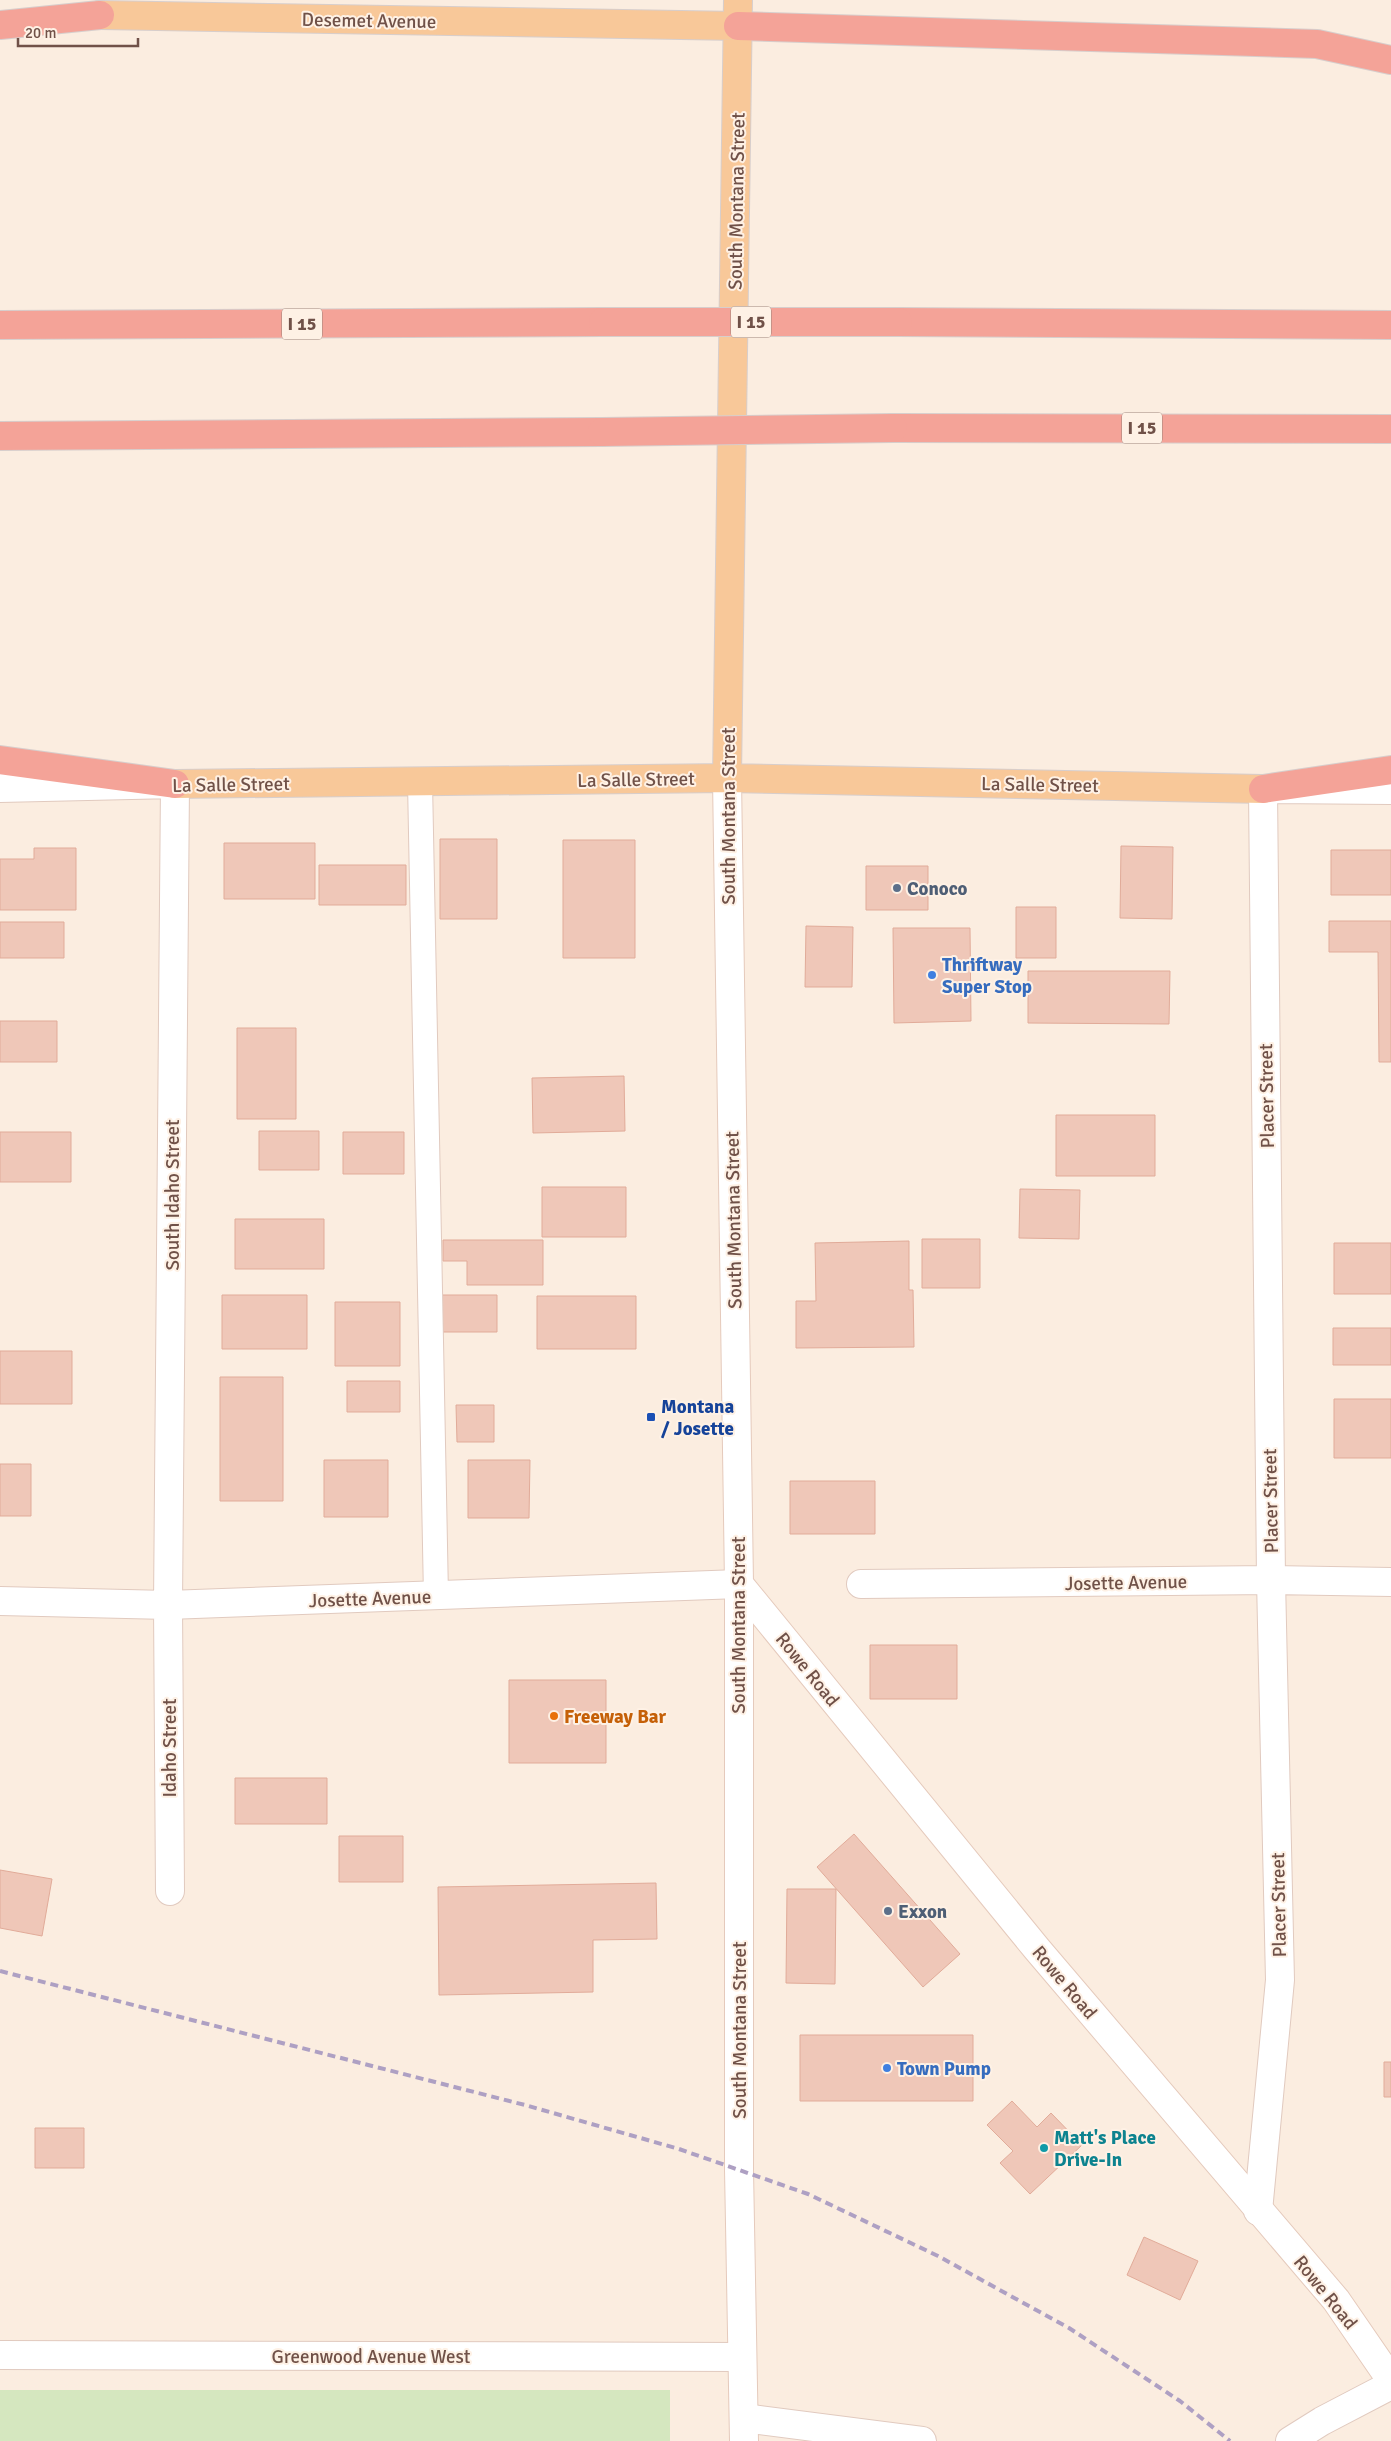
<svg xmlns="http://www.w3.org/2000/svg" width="1391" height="2441" viewBox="0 0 1391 2441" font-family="Signika,sans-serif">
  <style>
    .green { fill: #d5e7bf }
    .building { fill: #efc7b8; stroke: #e1ab99 }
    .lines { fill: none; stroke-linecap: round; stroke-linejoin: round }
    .lane-casing { stroke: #e1cabf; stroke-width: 26 }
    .street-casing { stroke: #e1cabf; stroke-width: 30 }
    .secondary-casing { stroke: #e5cabc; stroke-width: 30 }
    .primary-casing { stroke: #d7cecc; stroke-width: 30 }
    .highway-casing { stroke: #d7cecc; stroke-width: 30 }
    .lane { stroke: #fff; stroke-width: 24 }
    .street { stroke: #fff; stroke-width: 28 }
    .secondary { stroke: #fff; stroke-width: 28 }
    .primary { stroke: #f8c899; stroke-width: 28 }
    .highway { stroke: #f4a398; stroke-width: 28 }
    .rail { stroke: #aea0c3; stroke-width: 4; stroke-dasharray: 8 5; stroke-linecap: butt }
    .highway-bridge-casing { stroke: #d7cecc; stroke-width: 30; stroke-linecap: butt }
    .highway-bridge { stroke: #f4a398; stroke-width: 28 }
    .service-dot { fill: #5c6f8a; stroke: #fef1e5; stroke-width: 2 }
    .shop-dot { fill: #3f7fe0; stroke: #fef1e5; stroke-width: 2 }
    .transit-dot { fill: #1a4fb4; stroke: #fef1e5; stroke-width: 2 }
    .food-dot { fill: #e8710a; stroke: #fef1e5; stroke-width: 2 }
    .culture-dot { fill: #0f9aa8; stroke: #fef1e5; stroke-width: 2 }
    .labels { text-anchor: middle; stroke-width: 4; stroke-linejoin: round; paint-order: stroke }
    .shield { fill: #fef1e5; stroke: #9b8177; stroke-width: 1 }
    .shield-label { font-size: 18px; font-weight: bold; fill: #705148 }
    .street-label { font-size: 19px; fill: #705148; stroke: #fef1e5 }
    .service-label { font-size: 19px; font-weight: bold; fill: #4e5e75; stroke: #fef1e5; text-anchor: start }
    .shop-label { font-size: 19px; font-weight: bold; fill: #366cbe; stroke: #fef1e5; text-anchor: start }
    .transit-label { font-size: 19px; font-weight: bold; fill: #164399; stroke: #fef1e5; text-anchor: start }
    .food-label { font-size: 19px; font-weight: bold; fill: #c56008; stroke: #fef1e5; text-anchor: start }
    .culture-label { font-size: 19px; font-weight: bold; fill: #0d838f; stroke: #fef1e5; text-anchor: start }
  </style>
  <rect width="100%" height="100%" fill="#fbede0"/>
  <path class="green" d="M 0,2390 L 670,2390 L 670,2441 L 0,2441 Z"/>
  <path class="building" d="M 440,839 L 497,839 L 497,919 L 440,919 Z
    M 563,840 L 635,840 L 635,958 L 563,958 Z
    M 224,843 L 315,843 L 315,899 L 224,899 Z
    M 1121,846 L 1173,847 L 1172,919 L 1120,918 Z
    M 34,848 L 76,848 L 76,910 L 0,910 L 0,859 L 34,859 Z
    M 1331,850 L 1391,850 L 1391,895 L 1331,895 Z
    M 319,865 L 406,865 L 406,905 L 319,905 Z
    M 866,866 L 928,866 L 928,910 L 866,910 Z
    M 1016,907 L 1056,907 L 1056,958 L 1016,958 Z
    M 1329,921 L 1391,921 L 1391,1062 L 1379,1062 L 1378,952 L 1329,952 Z
    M 0,922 L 64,922 L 64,958 L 0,958 Z
    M 806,926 L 853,927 L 852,987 L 805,987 Z
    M 893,928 L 970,928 L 971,1021 L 894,1023 Z
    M 1028,971 L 1170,971 L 1169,1024 L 1028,1023 Z
    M 0,1021 L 57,1021 L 57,1062 L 0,1062 Z
    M 237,1028 L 296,1028 L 296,1119 L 237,1119 Z
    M 624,1076 L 625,1131 L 533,1133 L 532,1078 Z
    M 1056,1115 L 1155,1115 L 1155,1176 L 1056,1176 Z
    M 259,1131 L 319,1131 L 319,1170 L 259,1170 Z
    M 0,1132 L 71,1132 L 71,1182 L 0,1182 Z
    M 343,1132 L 404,1132 L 404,1174 L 343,1174 Z
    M 542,1187 L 626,1187 L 626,1237 L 542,1237 Z
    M 1020,1189 L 1080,1190 L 1079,1239 L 1019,1238 Z
    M 235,1219 L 324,1219 L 324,1269 L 235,1269 Z
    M 922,1239 L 980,1239 L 980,1288 L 922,1288 Z
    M 443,1240 L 543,1240 L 543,1285 L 467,1285 L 467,1261 L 443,1261 Z
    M 909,1241 L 909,1290 L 913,1290 L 914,1347 L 796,1348 L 796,1301 L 816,1301 L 815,1243 Z
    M 1334,1243 L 1391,1243 L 1391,1294 L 1334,1294 Z
    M 222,1295 L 307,1295 L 307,1349 L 222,1349 Z
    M 441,1295 L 497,1295 L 497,1332 L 441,1332 Z
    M 537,1296 L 636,1296 L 636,1349 L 537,1349 Z
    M 335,1302 L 400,1302 L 400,1366 L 335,1366 Z
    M 1333,1328 L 1391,1328 L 1391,1365 L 1333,1365 Z
    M 0,1351 L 72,1351 L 72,1404 L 0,1404 Z
    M 220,1377 L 283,1377 L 283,1501 L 220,1501 Z
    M 347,1381 L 400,1381 L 400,1412 L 347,1412 Z
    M 1334,1399 L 1391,1399 L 1391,1458 L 1334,1458 Z
    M 456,1405 L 494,1405 L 494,1442 L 457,1442 Z
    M 324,1460 L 388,1460 L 388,1517 L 324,1517 Z
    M 468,1460 L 530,1460 L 529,1518 L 468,1518 Z
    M 0,1464 L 31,1464 L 31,1516 L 0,1516 Z
    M 790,1481 L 875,1481 L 875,1534 L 790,1534 Z
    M 870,1645 L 957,1645 L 957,1699 L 870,1699 Z
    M 509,1680 L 606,1680 L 606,1763 L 509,1763 Z
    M 235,1778 L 327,1778 L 327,1824 L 235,1824 Z
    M 854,1834 L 960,1954 L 923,1987 L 817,1867 Z
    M 339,1836 L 403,1836 L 403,1882 L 339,1882 Z
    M 0,1870 L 52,1879 L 42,1936 L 0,1928 Z
    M 656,1883 L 657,1939 L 593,1940 L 593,1992 L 439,1995 L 438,1887 Z
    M 787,1889 L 836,1889 L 835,1984 L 786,1983 Z
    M 800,2035 L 973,2035 L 973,2101 L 800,2101 Z
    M 1384,2062 L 1391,2062 L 1391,2097 L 1384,2097 Z
    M 1012,2101 L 1037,2127 L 1051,2113 L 1082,2145 L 1030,2194 L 1000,2163 L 1013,2151 L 987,2125 Z
    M 35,2128 L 84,2128 L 84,2168 L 35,2168 Z
    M 1144,2237 L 1198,2261 L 1180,2300 L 1127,2275 Z"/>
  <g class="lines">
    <g class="lane-casing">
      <path id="lane" d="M 420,782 L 436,1596"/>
    </g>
    <g class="street-casing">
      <path id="street" d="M 0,788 L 175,784 L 168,1605 L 170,1891
        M 861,1584 L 1271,1580 L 1391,1582
        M 0,1601 L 168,1605 L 739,1584
        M 1258,2211 L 1280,1980 L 1271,1580 L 1263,789 L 1391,790
        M 0,2355 L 742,2357
        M 744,2418 L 922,2441
        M 1290,2441 L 1322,2421 L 1391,2385"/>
    </g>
    <g class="secondary-casing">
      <path id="secondary" d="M 727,778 L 739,1584 L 739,2170 L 744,2441
        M 739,1584 L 1037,1949 L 1336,2300 L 1391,2380"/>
    </g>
    <g class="primary-casing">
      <path id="primary" d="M 100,15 L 738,26
        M 727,778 L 738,0
        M 175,784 L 727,778 L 1263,789"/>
    </g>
    <g class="highway-casing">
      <path id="highway" d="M 0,25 L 100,15
        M 738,26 L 1317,44 L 1391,60
        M 898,322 L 1391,325
        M 0,325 L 603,322
        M 893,428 L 1391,429
        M 0,436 L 602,432
        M 0,760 L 175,784
        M 1263,789 L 1391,770"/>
    </g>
    <use href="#lane" class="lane"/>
    <use href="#street" class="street"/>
    <use href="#secondary" class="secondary"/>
    <use href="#primary" class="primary"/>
    <use href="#highway" class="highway"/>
    <path class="rail" d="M 0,1971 L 525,2105 L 679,2149 L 808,2194 L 938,2256 L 1069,2328 L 1180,2401 L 1230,2441"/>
    <g class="highway-bridge-casing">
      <path id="highway-bridge" d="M 603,322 L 898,322
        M 602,432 L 893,428"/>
    </g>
    <use href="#highway-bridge" class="highway-bridge"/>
  </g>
  <g class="service-dot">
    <circle cx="897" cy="888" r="5"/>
    <circle cx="888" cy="1911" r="5"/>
  </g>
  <g class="shop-dot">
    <circle cx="932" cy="975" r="5"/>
    <circle cx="887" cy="2068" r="5"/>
  </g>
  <rect class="transit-dot" x="646" y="1412" width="10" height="10" rx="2.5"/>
  <circle class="food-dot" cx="554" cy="1716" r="5"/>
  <circle class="culture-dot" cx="1044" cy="2148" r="5"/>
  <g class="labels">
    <g class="shield">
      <rect x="731" y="306.5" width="40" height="31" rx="4"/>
      <rect x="282" y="308.5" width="40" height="31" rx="4"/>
      <rect x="1122" y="412.5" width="40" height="31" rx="4"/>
    </g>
    <g class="shield-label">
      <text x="751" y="328">I 15</text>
      <text x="302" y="330">I 15</text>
      <text x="1142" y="434">I 15</text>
    </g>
    <g class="street-label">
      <text transform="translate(369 20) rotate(1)" y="7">Desemet Avenue</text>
      <text transform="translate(736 201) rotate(-89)" y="7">South Montana Street</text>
      <text transform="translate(636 779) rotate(-1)" y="7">La Salle Street</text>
      <text transform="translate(231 784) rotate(-1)" y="7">La Salle Street</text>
      <text transform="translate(1040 784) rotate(1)" y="7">La Salle Street</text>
      <text transform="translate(728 816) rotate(-90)" y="7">South Montana Street</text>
      <text transform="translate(1266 1096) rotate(-91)" y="7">Placer Street</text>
      <text transform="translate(172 1195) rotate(-90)" y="7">South Idaho Street</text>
      <text transform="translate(733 1220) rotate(-91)" y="7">South Montana Street</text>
      <text transform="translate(1270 1501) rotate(-91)" y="7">Placer Street</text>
      <text transform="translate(1126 1582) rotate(-1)" y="7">Josette Avenue</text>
      <text transform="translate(370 1598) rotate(-2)" y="7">Josette Avenue</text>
      <text transform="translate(738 1625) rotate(-90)" y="7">South Montana Street</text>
      <text transform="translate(808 1669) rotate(51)" y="7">Rowe Road</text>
      <text transform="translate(169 1748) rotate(-90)" y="7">Idaho Street</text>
      <text transform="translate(1278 1905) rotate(-91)" y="7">Placer Street</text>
      <text transform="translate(1065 1982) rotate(50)" y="7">Rowe Road</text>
      <text transform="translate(739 2030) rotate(-90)" y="7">South Montana Street</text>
      <text transform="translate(1326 2292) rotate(51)" y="7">Rowe Road</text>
      <text x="371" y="2363">Greenwood Avenue West</text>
    </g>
    <g class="service-label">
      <text x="907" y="895">Conoco</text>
      <text x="898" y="1918">Exxon</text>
    </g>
    <g class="shop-label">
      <text x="942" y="971">Thriftway<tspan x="942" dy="22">Super Stop</tspan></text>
      <text x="897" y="2075">Town Pump</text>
    </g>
    <g class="transit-label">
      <text x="661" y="1413">Montana<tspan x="661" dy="22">/ Josette</tspan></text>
    </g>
    <g class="food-label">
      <text x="564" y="1723">Freeway Bar</text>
    </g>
    <g class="culture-label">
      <text x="1054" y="2144">Matt's Place<tspan x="1054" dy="22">Drive-In</tspan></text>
    </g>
  </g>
  <path d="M18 38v8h120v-8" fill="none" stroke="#705148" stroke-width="2.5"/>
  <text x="25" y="38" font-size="15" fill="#705148" stroke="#fef1e5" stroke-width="4" paint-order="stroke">20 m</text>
</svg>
